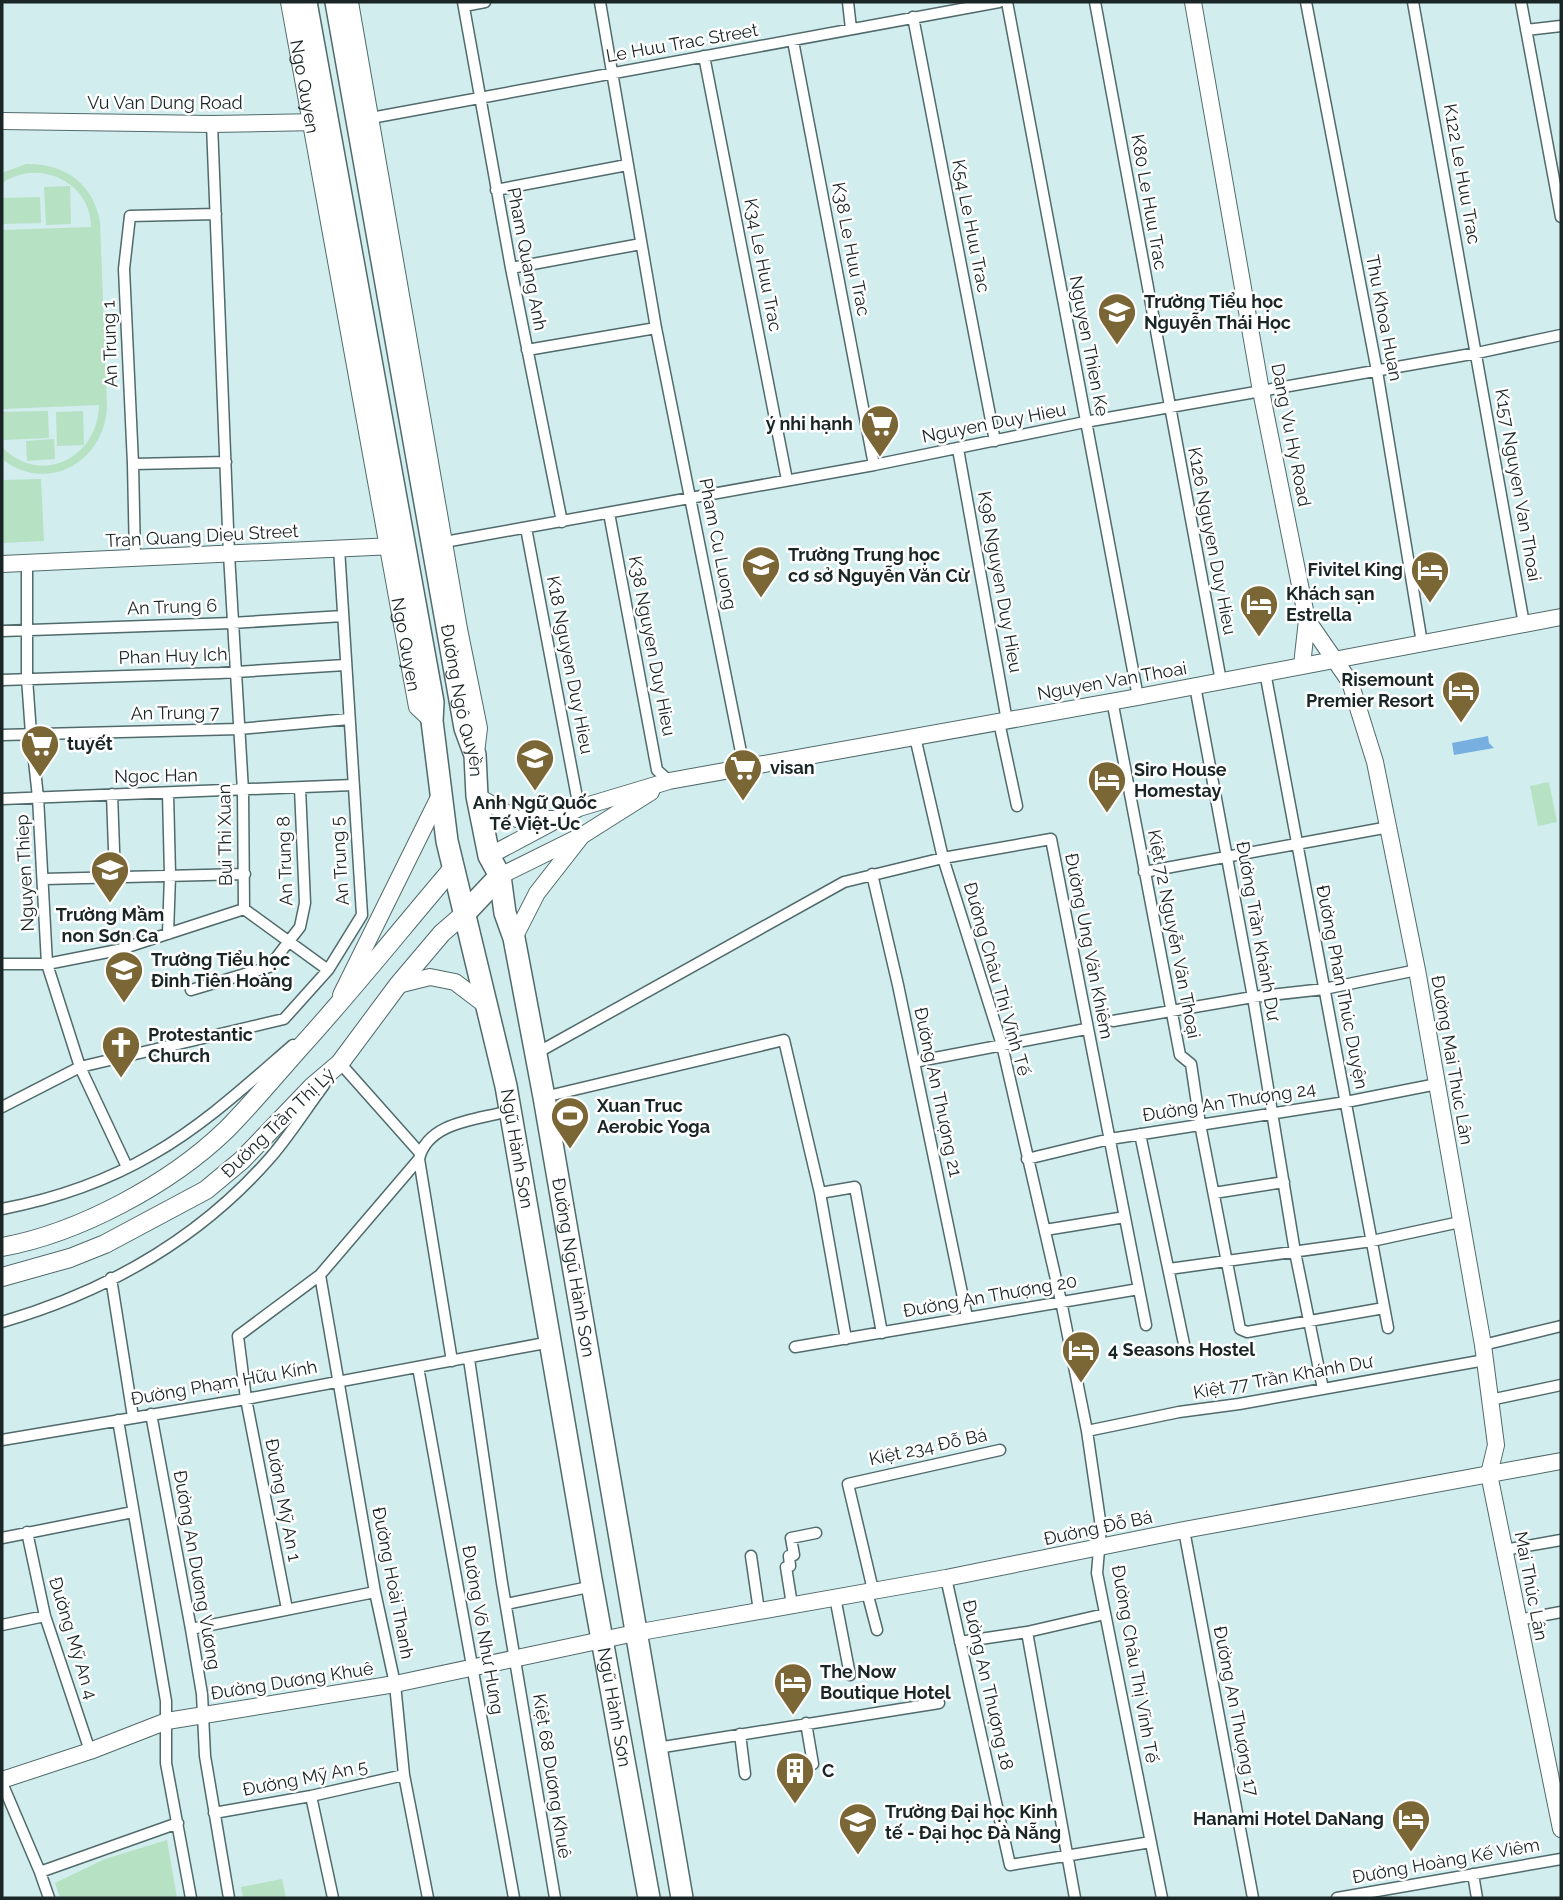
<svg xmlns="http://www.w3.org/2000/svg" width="1563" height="1900" viewBox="0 0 1563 1900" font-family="Raleway,sans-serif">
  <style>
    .green { fill: #b6e1c3 }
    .water { fill: #77b0e0 }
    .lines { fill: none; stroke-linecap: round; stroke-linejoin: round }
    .street-casing { stroke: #516a6b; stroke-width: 13 }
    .secondary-casing { stroke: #516a6b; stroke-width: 18 }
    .primary-casing { stroke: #516a6b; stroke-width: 20 }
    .highway-casing { stroke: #516a6b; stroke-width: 24 }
    .street { stroke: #fff; stroke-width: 10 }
    .secondary { stroke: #fff; stroke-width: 16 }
    .primary { stroke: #fff; stroke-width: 18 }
    .highway { stroke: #fff; stroke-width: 21 }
    .labels { text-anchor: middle; stroke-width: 5; stroke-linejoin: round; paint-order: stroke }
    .street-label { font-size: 18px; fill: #1a2525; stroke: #fff }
    .poi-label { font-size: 18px; font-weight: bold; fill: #1a2525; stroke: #fff; text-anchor: start }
  </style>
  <rect width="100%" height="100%" fill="#d1edee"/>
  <path class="green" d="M 26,164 C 64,163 94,184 100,222 L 107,405 C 106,461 48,495 2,459 L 2,447 C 41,487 98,458 99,405 L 2,409 L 2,230 L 91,227 C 91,181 38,158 2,183 L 2,173 Z
    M 70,186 L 71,224 L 46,225 L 44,187 Z
    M 40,197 L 41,223 L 2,224 L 2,198 Z
    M 48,411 L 49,438 L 2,440 L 2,412 Z
    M 83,411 L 84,445 L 57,446 L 56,412 Z
    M 54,439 L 55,459 L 27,461 L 26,441 Z
    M 41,479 L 44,541 L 2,543 L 2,480 Z
    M 1549,782 L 1557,822 L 1538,826 L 1530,786 Z
    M 167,1840 L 177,1898 L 60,1898 L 55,1883 L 105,1859 Z
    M 282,1879 L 286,1898 L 243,1898 L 241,1887 Z"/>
  <path class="water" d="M 1488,736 L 1489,743 L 1494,748 L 1454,755 L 1452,743 Z"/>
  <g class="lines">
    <g class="street-casing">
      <path id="street" d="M 463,2 L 511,268 L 562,522
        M 600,2 L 656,328 L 744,767
        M 848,2 L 851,29
        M 1007,2 L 1138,697
        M 1095,2 L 1221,681
        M 1306,2 L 1377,371 L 1422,643
        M 1413,2 L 1524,624
        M 1521,2 L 1561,217
        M 464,6 L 485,2
        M 913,17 L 995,441
        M 1526,30 L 1561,26
        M 793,41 L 874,465
        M 704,56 L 787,480
        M 371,118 L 999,2
        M 212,124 L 229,554 L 243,791 L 244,909
        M 496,190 L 627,165
        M 216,214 L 130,216 L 124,269 L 133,464 L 226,462
        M 511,268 L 641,244
        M 527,350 L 656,328
        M 958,449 L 1007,721
        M 133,464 L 135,558
        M 609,513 L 657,770 L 669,781
        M 526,528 L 579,808
        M 439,543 L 874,465 L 1085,422 L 1477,353 L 1561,335
        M 27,563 L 27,678 L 31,734 L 38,797 L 47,964 L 80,1067 L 127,1167
        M 2,631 L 232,623 L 343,616
        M 1265,672 L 1388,1328
        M 2,680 L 220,673 L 345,665
        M 1195,686 L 1253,997 L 1295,1252 L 1323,1389
        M 1112,700 L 1180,1055 L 1191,1064 L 1200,1124 L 1240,1329 L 1247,1332 L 1384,1308
        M 999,722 L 1017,806
        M 2,735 L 239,729 L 349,719
        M 915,737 L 943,858 L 1002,1045 L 1061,1301 L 1087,1431 L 1101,1527 L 1097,1573 L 1162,1898
        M 168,793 L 170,875 L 168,934
        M 112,794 L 115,878
        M 2,799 L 353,785
        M 1144,872 L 1389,827
        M 872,874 L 898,985 L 967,1317
        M 44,879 L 245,874
        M 244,909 L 328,970
        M 2,964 L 47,964 L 118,950 L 244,909
        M 191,990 L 269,967 L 300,927 L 305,903 L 300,788
        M 1113,1021 L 1253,997 L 1324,989 L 1417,970
        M 535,1054 L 844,882 L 943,858 L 1051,839 L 1146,1325
        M 914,1062 L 1086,1029
        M 337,1066 L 340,1063 L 420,1153
        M 544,1097 L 784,1040 L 820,1193 L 846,1339
        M 2,1107 L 80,1067 L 284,1019 L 328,970 L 362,915 L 339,548
        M 1140,1134 L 1184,1344
        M 419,1159 L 452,1361
        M 1027,1159 L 1110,1139 L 1346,1102 L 1437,1084
        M 820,1193 L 855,1187 L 882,1333
        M 1214,1193 L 1284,1182
        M 2,1209 C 54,1199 107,1181 153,1154 C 204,1125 249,1083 293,1045
        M 1045,1230 L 1125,1217
        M 1169,1269 L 1372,1241 L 1460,1222
        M 320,1275 L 375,1592 L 395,1684 L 404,1775 L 428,1898
        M 111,1278 L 133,1417
        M 2,1322 C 105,1292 199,1239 270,1158 C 290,1135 306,1109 324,1085
        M 1483,1345 L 1561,1326
        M 795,1347 L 1139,1289
        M 469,1359 L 502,1583 L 555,1898
        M 418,1367 L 514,1898
        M 1490,1400 L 1561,1385
        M 151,1414 L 191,1629 L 202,1694 L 205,1756 L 229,1898
        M 118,1420 L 166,1701 L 166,1763 L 191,1898
        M 1087,1431 L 1179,1412 L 1239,1404 L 1485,1360
        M 2,1440 L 246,1399 L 540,1344
        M 1184,1530 L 1253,1898
        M 27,1532 L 45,1616 L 90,1751
        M 2,1538 L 133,1512
        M 1504,1550 L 1561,1540
        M 751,1556 L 759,1611
        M 946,1578 L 1010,1865 L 1151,1842
        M 873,1590 L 848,1484 L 1000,1450
        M 867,1592 L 877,1630
        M 835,1597 L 850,1675
        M 506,1604 L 584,1588
        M 792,1605 L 786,1567 L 790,1566 L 789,1556 L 794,1555 L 791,1538 L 816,1533
        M 287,1609 L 246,1399 L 238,1336 L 320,1275 L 419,1159 C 427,1124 472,1120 501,1113
        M 1518,1620 L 1561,1612
        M 2,1625 L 45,1616
        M 191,1629 L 375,1592
        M 1027,1632 L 1075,1898
        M 960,1642 L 1027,1632 L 1105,1614
        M 806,1723 L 813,1764
        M 740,1734 L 745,1774
        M 657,1748 L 939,1703
        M 2,1783 L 40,1872 L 49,1898
        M 311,1796 L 333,1898
        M 214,1813 L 311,1796 L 404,1775
        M 40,1872 L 178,1823
        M 1473,1874 L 1477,1898
        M 1337,1898 L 1561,1859"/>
    </g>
    <g class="secondary-casing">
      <g id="secondary">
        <path id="s1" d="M 289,2 L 417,707 L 432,721"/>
        <path d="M 350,2 L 459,629 L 479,728 L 476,753"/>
        <path d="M 1193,2 L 1261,391 L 1307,620 L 1350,682 L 1375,762 L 1417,970 L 1483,1345 L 1496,1445 L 1489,1474 L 1561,1829"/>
        <path d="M 2,121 L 212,124 L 319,122"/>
        <path d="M 2,564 L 394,546"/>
        <path d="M 1302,665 L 1307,620"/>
        <path d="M 477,796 L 517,819 L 554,819"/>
        <path d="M 489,856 L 579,808 L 669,781 L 1138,697 L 1561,617"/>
        <path d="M 500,876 L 583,835 L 651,792"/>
        <path d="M 514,938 L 537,893 L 580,838"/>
        <path d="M 398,985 L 430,977 L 455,982 L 488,1007"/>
        <path d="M 341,995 L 441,793"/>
        <path d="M 2,1780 L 90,1751 L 167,1721 L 395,1684 L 635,1633 L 946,1578 L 1184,1530 L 1561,1461"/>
      </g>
    </g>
    <g class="primary-casing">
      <path id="primary" d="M 2,1247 C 79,1233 170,1184 226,1130 C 251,1105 274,1077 297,1051 C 351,992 401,929 453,868
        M 2,1277 L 70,1258 L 105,1244 L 206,1190 L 242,1160 L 313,1086 L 340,1063 L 398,985 L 442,933 L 464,914"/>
    </g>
    <g class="highway-casing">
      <g id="highway">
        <path id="s2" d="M 306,2 L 433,702 L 432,721 L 447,841 L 506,1086 L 591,1579 L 649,1898"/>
        <path id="s3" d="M 336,2 L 465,728 L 475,755 L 477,796 L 489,856 L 500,876 L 505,913 L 514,938 L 544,1097 L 682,1898"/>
        <path d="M 464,914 L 500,876"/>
      </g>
    </g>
    <use href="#street" class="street"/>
    <use href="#secondary" class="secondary"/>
    <use href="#primary" class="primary"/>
    <use href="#highway" class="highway"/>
  </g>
  <defs>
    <g id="school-pin" transform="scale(2.0125)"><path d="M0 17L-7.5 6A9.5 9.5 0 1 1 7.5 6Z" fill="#7b6736" stroke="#fff"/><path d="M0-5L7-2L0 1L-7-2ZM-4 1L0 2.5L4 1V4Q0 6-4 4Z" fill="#fff"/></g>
    <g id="supermarket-pin" transform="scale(2.0125)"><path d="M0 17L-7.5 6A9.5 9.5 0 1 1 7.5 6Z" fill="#7b6736" stroke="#fff"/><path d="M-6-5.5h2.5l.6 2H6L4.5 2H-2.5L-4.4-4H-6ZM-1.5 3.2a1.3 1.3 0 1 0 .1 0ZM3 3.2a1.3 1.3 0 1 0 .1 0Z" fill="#fff"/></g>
    <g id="hotel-pin" transform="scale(2.0125)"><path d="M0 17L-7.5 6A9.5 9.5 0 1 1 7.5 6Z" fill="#7b6736" stroke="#fff"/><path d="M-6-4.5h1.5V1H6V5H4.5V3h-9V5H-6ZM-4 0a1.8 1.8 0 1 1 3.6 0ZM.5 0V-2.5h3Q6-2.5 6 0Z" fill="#fff"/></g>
    <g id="church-pin" transform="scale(2.0125)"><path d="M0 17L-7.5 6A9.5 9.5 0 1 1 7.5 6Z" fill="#7b6736" stroke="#fff"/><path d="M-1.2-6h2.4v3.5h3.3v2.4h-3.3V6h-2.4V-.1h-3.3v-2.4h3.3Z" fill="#fff"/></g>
    <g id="stadium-pin" transform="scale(2.0125)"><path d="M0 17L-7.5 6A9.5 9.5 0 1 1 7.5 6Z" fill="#7b6736" stroke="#fff"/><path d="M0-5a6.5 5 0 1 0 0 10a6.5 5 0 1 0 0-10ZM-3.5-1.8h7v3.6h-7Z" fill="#fff"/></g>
    <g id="building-pin" transform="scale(2.0125)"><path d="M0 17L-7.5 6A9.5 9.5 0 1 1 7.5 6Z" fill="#7b6736" stroke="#fff"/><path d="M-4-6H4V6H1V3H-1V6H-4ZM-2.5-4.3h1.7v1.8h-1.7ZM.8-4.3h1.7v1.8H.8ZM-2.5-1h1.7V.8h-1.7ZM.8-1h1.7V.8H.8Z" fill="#fff"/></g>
    <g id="university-pin" transform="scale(2.0125)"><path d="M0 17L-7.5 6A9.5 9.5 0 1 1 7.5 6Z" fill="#7b6736" stroke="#fff"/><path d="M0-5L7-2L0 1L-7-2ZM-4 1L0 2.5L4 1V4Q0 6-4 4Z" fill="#fff"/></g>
  </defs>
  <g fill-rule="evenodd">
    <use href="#school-pin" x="1117" y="312"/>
    <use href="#supermarket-pin" x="880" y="424"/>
    <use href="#school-pin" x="761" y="565"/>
    <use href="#hotel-pin" x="1430" y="570"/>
    <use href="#hotel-pin" x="1259" y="604"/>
    <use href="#hotel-pin" x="1461" y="690"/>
    <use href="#supermarket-pin" x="40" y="744"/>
    <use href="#school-pin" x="535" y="758"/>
    <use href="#supermarket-pin" x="743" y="768"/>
    <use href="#hotel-pin" x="1107" y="780"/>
    <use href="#school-pin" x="110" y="870"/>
    <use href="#school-pin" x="124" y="970"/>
    <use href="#church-pin" x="121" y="1045"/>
    <use href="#stadium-pin" x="570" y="1116"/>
    <use href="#hotel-pin" x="1081" y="1350"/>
    <use href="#hotel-pin" x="793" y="1682"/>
    <use href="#building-pin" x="795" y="1771"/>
    <use href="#hotel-pin" x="1411" y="1819"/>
    <use href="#university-pin" x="858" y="1822"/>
  </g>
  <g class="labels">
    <g class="street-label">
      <text transform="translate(682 43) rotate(-10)" y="6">Le Huu Trac Street</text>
      <text dy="6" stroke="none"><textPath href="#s1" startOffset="86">Ngo Quyen</textPath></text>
      <text x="165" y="109">Vu Van Dung Road</text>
      <text transform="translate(1462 174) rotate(80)" y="6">K122 Le Huu Trac</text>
      <text transform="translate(1149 202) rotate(80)" y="6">K80 Le Huu Trac</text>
      <text transform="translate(971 226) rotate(79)" y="6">K54 Le Huu Trac</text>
      <text transform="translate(851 249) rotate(79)" y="6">K38 Le Huu Trac</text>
      <text transform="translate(527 259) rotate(79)" y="6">Pham Quang Anh</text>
      <text transform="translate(763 265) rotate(79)" y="6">K34 Le Huu Trac</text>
      <text transform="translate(1384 318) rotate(79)" y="6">Thu Khoa Huan</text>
      <text transform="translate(110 344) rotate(-92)" y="6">An Trung 1</text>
      <text transform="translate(1089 346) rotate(79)" y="6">Nguyen Thien Ke</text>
      <text transform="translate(994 423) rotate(-11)" y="6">Nguyen Duy Hieu</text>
      <text transform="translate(1291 435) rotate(79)" y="6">Dang Vu Hy Road</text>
      <text transform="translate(1518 485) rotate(80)" y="6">K157 Nguyen Van Thoai</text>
      <text transform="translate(202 536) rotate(-3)" y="6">Tran Quang Dieu Street</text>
      <text transform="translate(1212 541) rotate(79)" y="6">K126 Nguyen Duy Hieu</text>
      <text transform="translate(718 544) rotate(79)" y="6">Pham Cu Luong</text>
      <text transform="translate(1000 582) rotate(80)" y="6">K98 Nguyen Duy Hieu</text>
      <text transform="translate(172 607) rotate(-2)" y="6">An Trung 6</text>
      <text dy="6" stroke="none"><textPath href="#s1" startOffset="653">Ngo Quyen</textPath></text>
      <text transform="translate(652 646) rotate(79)" y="6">K38 Nguyen Duy Hieu</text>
      <text transform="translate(173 656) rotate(-2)" y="6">Phan Huy Ich</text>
      <text transform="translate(570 665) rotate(79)" y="6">K18 Nguyen Duy Hieu</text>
      <text transform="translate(1112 681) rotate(-10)" y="6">Nguyen Van Thoai</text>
      <text dy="6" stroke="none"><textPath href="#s3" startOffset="710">Đường Ngô Quyền</textPath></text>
      <text transform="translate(175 713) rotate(-1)" y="6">An Trung 7</text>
      <text transform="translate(156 776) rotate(-1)" y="6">Ngoc Han</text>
      <text transform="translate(225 835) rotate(-91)" y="6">Bui Thi Xuan</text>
      <text transform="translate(285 861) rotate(-92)" y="6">An Trung 8</text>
      <text transform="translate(340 861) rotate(-94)" y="6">An Trung 5</text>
      <text transform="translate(25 873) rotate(-93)" y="6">Nguyen Thiep</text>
      <text transform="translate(1258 931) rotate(80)" y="6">Đường Trần Khánh Dư</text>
      <text transform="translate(1174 934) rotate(79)" y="6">Kiệt 72 Nguyễn Văn Thoại</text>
      <text transform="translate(1089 946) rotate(79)" y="6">Đường Ung Văn Khiêm</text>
      <text transform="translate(997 979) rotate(74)" y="6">Đường Châu Thị Vĩnh Tế</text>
      <text transform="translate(1342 987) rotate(79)" y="6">Đường Phan Thúc Duyện</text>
      <text transform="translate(1452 1060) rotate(80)" y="6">Đường Mai Thúc Lân</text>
      <text transform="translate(938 1092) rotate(78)" y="6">Đường An Thượng 21</text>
      <text transform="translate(1229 1102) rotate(-9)" y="6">Đường An Thượng 24</text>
      <text transform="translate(278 1123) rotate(-44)" y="6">Đường Trần Thị Lý</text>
      <text dy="6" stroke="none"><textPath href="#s2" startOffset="1167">Ngũ Hành Sơn</textPath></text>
      <text dy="6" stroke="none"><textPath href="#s3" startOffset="1290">Đường Ngũ Hành Sơn</textPath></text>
      <text transform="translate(990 1296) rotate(-10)" y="6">Đường An Thượng 20</text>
      <text transform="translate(1283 1377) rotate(-10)" y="6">Kiệt 77 Trần Khánh Dư</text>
      <text transform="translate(224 1383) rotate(-10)" y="6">Đường Phạm Hữu Kính</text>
      <text transform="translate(928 1447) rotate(-12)" y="6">Kiệt 234 Đỗ Bá</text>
      <text transform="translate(283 1500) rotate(79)" y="6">Đường Mỹ An 1</text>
      <text transform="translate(1098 1528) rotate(-12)" y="6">Đường Đỗ Bá</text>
      <text transform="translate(197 1570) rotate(80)" y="6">Đường An Dương Vương</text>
      <text transform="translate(393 1583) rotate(79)" y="6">Đường Hoài Thanh</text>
      <text transform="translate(1531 1586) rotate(79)" y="6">Mai Thúc Lân</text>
      <text transform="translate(483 1630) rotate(80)" y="6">Đường Võ Như Hưng</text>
      <text transform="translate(73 1638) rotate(73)" y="6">Đường Mỹ An 4</text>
      <text transform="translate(1135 1664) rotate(80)" y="6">Đường Châu Thị Vĩnh Tế</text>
      <text transform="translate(292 1681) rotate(-9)" y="6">Đường Dương Khuê</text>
      <text transform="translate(988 1685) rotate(77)" y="6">Đường An Thượng 18</text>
      <text dy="6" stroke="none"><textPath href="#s2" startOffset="1734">Ngũ Hành Sơn</textPath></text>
      <text transform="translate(1236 1711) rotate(79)" y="6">Đường An Thượng 17</text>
      <text transform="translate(552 1776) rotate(81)" y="6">Kiệt 68 Dương Khuê</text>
      <text transform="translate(305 1778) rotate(-11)" y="6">Đường Mỹ An 5</text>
      <text transform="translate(1446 1861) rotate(-10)" y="6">Đường Hoàng Kế Viêm</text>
    </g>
    <g class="poi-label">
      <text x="1144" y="308">Trường Tiểu học<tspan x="1144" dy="21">Nguyễn Thái Học</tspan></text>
      <text x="853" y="430" text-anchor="end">ý nhi hạnh</text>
      <text x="788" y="561">Trường Trung học<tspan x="788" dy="21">cơ sở Nguyễn Văn Cừ</tspan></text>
      <text x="1403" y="576" text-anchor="end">Fivitel King</text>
      <text x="1286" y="600">Khách sạn<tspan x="1286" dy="21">Estrella</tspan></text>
      <text x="1434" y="686" text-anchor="end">Risemount<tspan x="1434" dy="21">Premier Resort</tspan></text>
      <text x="67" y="750">tuyết</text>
      <text x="770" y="774">visan</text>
      <text x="1134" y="776">Siro House<tspan x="1134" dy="21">Homestay</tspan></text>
      <text x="535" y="809" text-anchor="middle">Anh Ngữ Quốc<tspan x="535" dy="21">Tế Việt-Úc</tspan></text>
      <text x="110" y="921" text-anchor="middle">Trường Mầm<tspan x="110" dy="21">non Sơn Ca</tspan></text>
      <text x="151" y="966">Trường Tiểu học<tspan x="151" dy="21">Đinh Tiên Hoàng</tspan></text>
      <text x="148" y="1041">Protestantic<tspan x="148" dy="21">Church</tspan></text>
      <text x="597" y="1112">Xuan Truc<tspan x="597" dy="21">Aerobic Yoga</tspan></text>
      <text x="1108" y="1356">4 Seasons Hostel</text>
      <text x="820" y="1678">The Now<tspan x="820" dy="21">Boutique Hotel</tspan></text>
      <text x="822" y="1777">C</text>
      <text x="885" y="1818">Trường Đại học Kinh<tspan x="885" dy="21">tế - Đại học Đà Nẵng</tspan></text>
      <text x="1384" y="1825" text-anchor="end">Hanami Hotel DaNang</text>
    </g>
  </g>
  <rect width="1563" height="1900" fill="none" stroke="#1a2525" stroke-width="7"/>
</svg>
